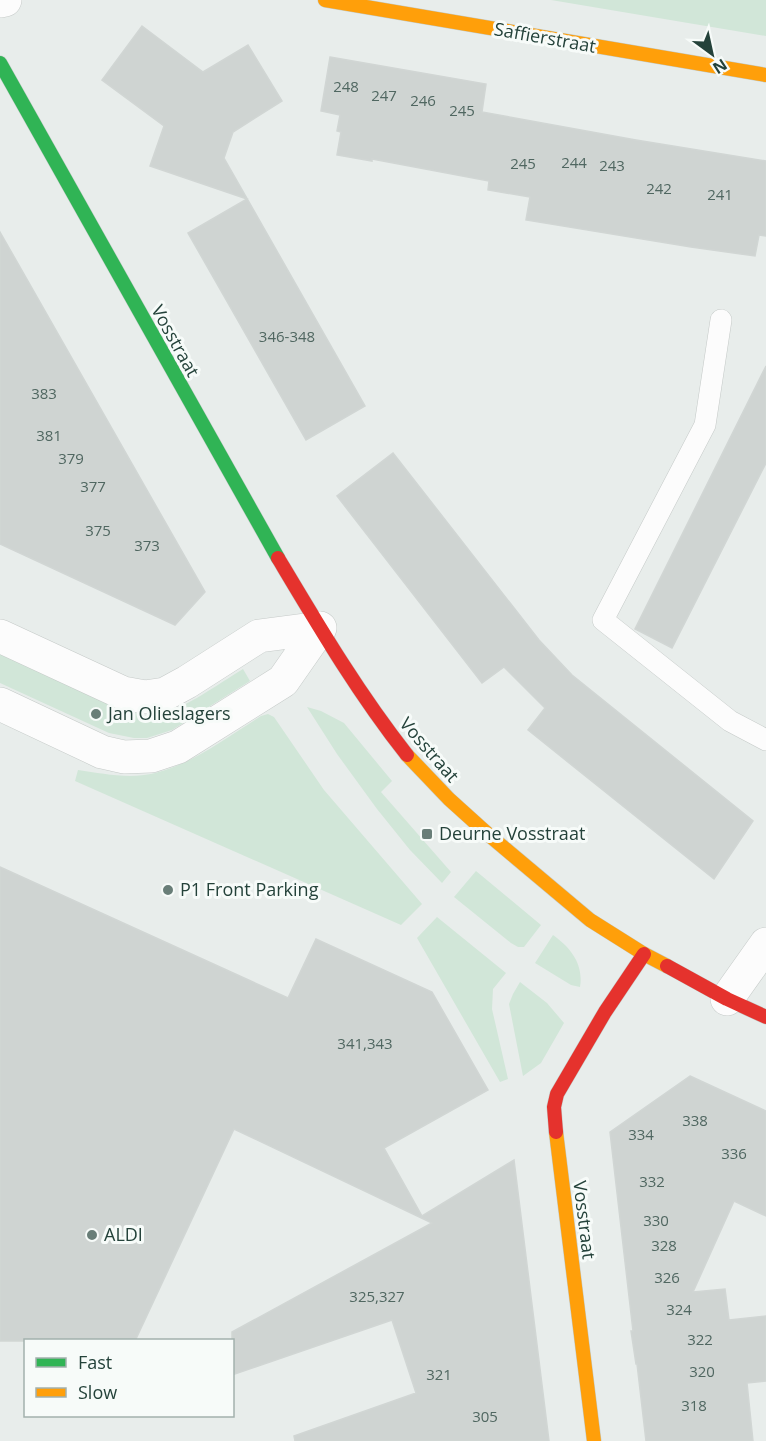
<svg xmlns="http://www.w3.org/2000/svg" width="766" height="1441" viewBox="0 0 766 1441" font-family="'Open Sans',sans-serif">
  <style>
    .green { fill: #d1e6d8 }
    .building { fill: #cfd4d2; stroke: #d1d6d4; stroke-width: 1.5 }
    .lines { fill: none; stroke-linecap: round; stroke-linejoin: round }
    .lane-casing { stroke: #c5cac8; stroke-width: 22 }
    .street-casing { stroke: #c5cac8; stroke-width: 34 }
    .fast-casing { stroke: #c3cbc8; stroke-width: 15 }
    .slow-casing { stroke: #c3cbc8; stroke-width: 15 }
    .jam-casing { stroke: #c3cbc8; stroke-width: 15 }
    .lane { stroke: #fcfcfc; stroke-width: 21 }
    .street { stroke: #fcfcfc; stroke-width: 33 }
    .fast { stroke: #30b455; stroke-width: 14 }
    .slow { stroke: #ff9f0a; stroke-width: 14 }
    .jam { stroke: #e5322d; stroke-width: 14 }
    .poi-dot { fill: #697e78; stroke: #f7fbf9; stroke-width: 2 }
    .labels { text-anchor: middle; stroke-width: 6; stroke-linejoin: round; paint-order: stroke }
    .number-label { font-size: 15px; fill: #506761 }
    .street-label { font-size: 18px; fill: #24423a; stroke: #f7fbf9 }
    .poi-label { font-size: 18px; fill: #24423a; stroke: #f7fbf9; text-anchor: start }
  </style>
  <rect width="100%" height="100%" fill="#e8edeb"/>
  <path class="green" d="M 552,0 L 766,0 L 766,36 L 551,0 Z
    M 0,652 L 128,710 C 136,713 143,716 151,716 C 175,716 221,682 243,669 L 250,681 L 172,730 L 147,738 L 134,738 L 109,733 L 0,683 Z
    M 307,707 L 321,711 L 344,723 L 392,781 L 381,792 L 451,872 L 442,883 L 410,850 L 377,809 L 337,754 Z
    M 268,714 L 274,717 L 324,790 L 422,904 L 401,925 L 75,781 L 78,770 C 100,773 122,778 144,775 C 184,770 226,738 261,716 Z
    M 476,871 L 541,925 L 524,947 L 518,947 L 511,943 L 454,897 Z
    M 437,917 L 506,973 L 493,989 L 492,1009 L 508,1079 L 500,1082 L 417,938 Z
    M 553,935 C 570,947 584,964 580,987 L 571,985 L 535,963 Z
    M 520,982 L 547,1003 L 564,1023 L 541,1063 L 523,1076 L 509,1004 L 513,994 Z"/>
  <path class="building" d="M 142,26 L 203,72 L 248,45 L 282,101 L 233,132 L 224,158 L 365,406 L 306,440 L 188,233 L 247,199 L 150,166 L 164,126 L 102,80 Z
    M 330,57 L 486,84 L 482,112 L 636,140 L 766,161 L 766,236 L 759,235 L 755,256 L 691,247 L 526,220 L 530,197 L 488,190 L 489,181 L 372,159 L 372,161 L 337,155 L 341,132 L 337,131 L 340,115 L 321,111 Z
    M 0,232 L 205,592 L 175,625 L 0,544 Z
    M 766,366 L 766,463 L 672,648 L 635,629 Z
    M 393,453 L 539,640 L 572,675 L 753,821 L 714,879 L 528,730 L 545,708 L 504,667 L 482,683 L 337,496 Z
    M 0,867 L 288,998 L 316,939 L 432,992 L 488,1090 L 384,1148 L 422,1216 L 514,1160 L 549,1441 L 295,1441 L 294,1436 L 416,1393 L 392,1320 L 232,1375 L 232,1332 L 432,1223 L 234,1129 L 135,1341 L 0,1341 Z
    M 690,1076 L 766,1111 L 766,1216 L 734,1201 L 693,1292 L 725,1289 L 729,1320 L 766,1316 L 766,1381 L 747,1383 L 753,1441 L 646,1441 L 637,1364 L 636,1364 L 631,1331 L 633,1331 L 610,1132 Z"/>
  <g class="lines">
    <g class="lane-casing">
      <path id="lane" d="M 721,320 L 705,425 L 603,620 L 730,721 L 766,740"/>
    </g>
    <g class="street-casing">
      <path id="street" d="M 0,1 L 5,0
        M 0,636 L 123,693 L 145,697 L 165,694 L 187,682 L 259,636 L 320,628
        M 0,704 L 102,752 L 124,757 L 151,756 L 178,747 L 283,681 L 320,628
        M 727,999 L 766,944"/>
    </g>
    <g class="fast-casing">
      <path id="fast" d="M 0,63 L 278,558"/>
    </g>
    <g class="slow-casing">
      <path id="slow" d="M 325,0 L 766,75
        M 407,755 L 449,799 L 490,836 L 590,920 L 644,954 L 667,966
        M 556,1132 L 594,1441"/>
    </g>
    <g class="jam-casing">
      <path id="jam" d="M 278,558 C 318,625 358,693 407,755
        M 667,966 L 727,999 L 766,1017
        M 556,1132 L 554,1107 L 557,1094 L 605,1012 L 644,954"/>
    </g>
    <use href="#lane" class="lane"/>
    <use href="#street" class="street"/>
    <use href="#fast" class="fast"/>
    <use href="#slow" class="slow"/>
    <use href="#jam" class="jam"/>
  </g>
  <g class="poi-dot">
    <circle cx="96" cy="714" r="6"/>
    <rect x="421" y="828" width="12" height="12" rx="3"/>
    <circle cx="168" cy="890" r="6"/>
    <circle cx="92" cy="1235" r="6"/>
  </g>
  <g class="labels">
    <g class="number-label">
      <text x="346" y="92">248</text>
      <text x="384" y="101">247</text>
      <text x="423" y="106">246</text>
      <text x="462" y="116">245</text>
      <text x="574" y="168">244</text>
      <text x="523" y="169">245</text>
      <text x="612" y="171">243</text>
      <text x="659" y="194">242</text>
      <text x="720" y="200">241</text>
      <text x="287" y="342">346-348</text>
      <text x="44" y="399">383</text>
      <text x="49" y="441">381</text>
      <text x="71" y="464">379</text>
      <text x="93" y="492">377</text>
      <text x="98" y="536">375</text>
      <text x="147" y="551">373</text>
      <text x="365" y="1049">341,343</text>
      <text x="695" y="1126">338</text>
      <text x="641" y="1140">334</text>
      <text x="734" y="1159">336</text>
      <text x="652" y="1187">332</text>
      <text x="656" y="1226">330</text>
      <text x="664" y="1251">328</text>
      <text x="667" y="1283">326</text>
      <text x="377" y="1302">325,327</text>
      <text x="679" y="1315">324</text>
      <text x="700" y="1345">322</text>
      <text x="702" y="1377">320</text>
      <text x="439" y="1380">321</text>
      <text x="694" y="1411">318</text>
      <text x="485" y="1422">305</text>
    </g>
    <g class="street-label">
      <text transform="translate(545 38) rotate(10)" y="6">Saffierstraat</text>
      <text transform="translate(175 341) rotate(61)" y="6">Vosstraat</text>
      <text transform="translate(429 750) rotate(49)" y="6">Vosstraat</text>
      <text transform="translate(584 1220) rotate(83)" y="6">Vosstraat</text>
    </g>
    <g class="poi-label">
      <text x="108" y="720">Jan Olieslagers</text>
      <text x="439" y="840">Deurne Vosstraat</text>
      <text x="180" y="896">P1 Front Parking</text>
      <text x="104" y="1241">ALDI</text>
    </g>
  </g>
  <rect x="24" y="1339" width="210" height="78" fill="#f7fbf9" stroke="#a3b1ad" stroke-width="1.5"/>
  <rect x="36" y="1358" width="30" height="9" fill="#30b455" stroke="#a3b1ad" stroke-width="1.5"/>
  <text x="78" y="1369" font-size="18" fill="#24423a">Fast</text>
  <rect x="36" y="1388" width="30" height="9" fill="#ff9f0a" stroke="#a3b1ad" stroke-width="1.5"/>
  <text x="78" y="1399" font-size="18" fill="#24423a">Slow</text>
  <g transform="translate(712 54) rotate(147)" stroke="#f7fbf9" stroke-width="4.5" paint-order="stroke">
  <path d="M0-4.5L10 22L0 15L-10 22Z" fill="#24423a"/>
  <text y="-9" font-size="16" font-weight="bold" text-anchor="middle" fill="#24423a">N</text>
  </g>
</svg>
